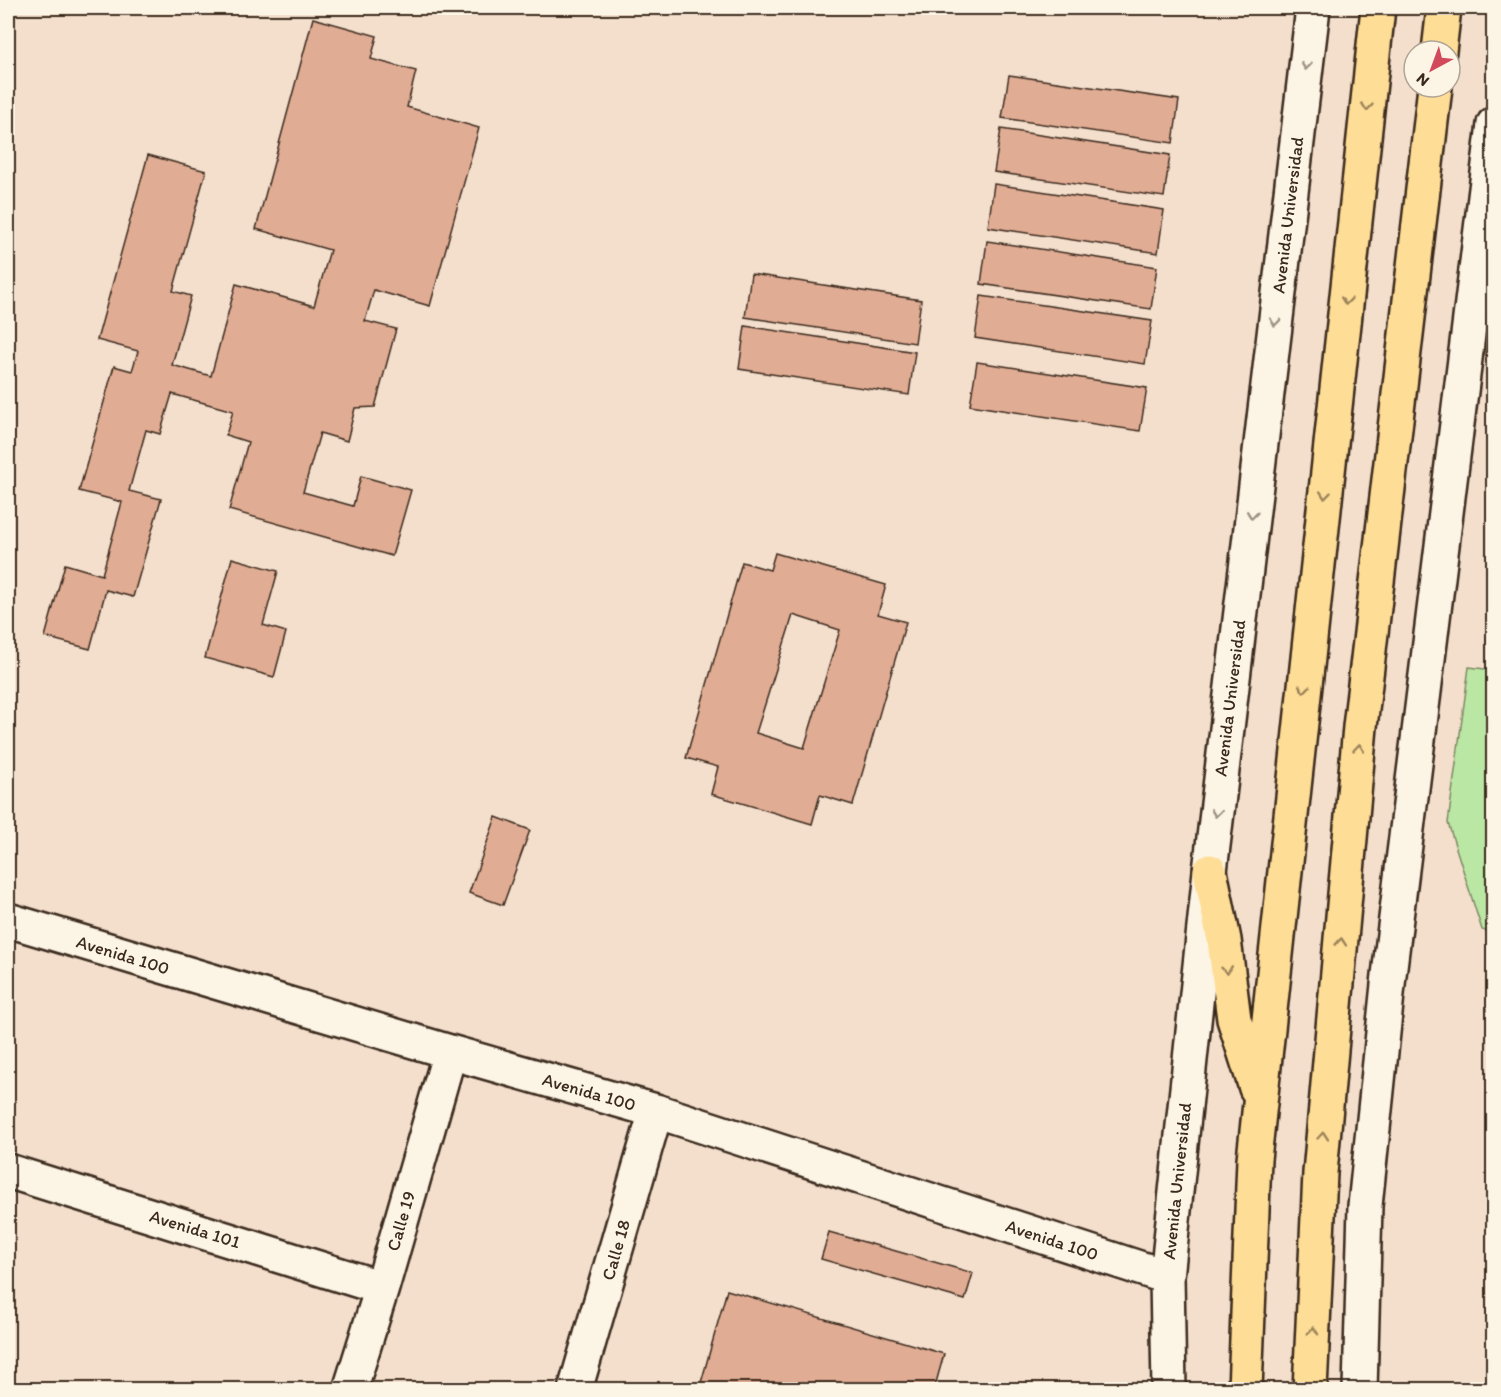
<svg xmlns="http://www.w3.org/2000/svg" width="1501" height="1397" viewBox="0 0 1501 1397" font-family="Itim,sans-serif">
  <style>
    .green { fill: #bbe7a5; stroke: #7b8862; stroke-width: 1.5 }
    .building { fill: #e0ac94; stroke: #3b2a1e; stroke-width: 1.5; fill-rule: evenodd }
    .lines { fill: none; stroke-linecap: round; stroke-linejoin: round }
    .minor-casing { stroke: #3b2a1e; stroke-width: 38 }
    .primary-casing { stroke: #3b2a1e; stroke-width: 38 }
    .minor { stroke: #fcf5e5; stroke-width: 33 }
    .primary { stroke: #fedd96; stroke-width: 33 }
    .oneway { stroke: #9c9082 }
    .oneway2 { stroke: #9c845a }
    .labels { text-anchor: middle; stroke-width: 5; stroke-linejoin: round; paint-order: stroke }
    .street-label { font-size: 18px; fill: #3b2a1e; stroke: #fcf5e5 }
  </style>
  <rect width="100%" height="100%" fill="#f4dfcd"/>
  <filter id="ink" filterUnits="userSpaceOnUse"><feTurbulence type="fractalNoise" baseFrequency=".0167" numOctaves="2"/><feDisplacementMap in="SourceGraphic" scale="12" xChannelSelector="R" yChannelSelector="G"/><feConvolveMatrix kernelMatrix="1 2 1 2 8 2 1 2 1" color-interpolation-filters="sRGB"/></filter>
  <g filter="url(#ink)">
    <path class="green" d="M 1469,667 L 1493,670 L 1493,933 L 1482,930 L 1448,823 Z"/>
    <path class="building" d="M 313,18 L 377,36 L 371,59 L 416,71 L 407,107 L 479,128 L 430,306 L 374,290 L 365,321 L 396,329 L 375,407 L 355,408 L 347,441 L 320,433 L 303,492 L 353,506 L 361,476 L 411,490 L 392,556 L 229,510 L 248,442 L 226,435 L 233,411 L 172,394 L 160,434 L 146,430 L 129,491 L 161,499 L 133,597 L 106,590 L 90,649 L 45,637 L 65,564 L 102,575 L 122,502 L 79,491 L 114,366 L 132,371 L 138,351 L 97,340 L 148,155 L 206,171 L 173,291 L 191,296 L 172,365 L 211,376 L 236,284 L 314,306 L 330,250 L 256,229 Z
      M 1009,75 L 1179,100 L 1173,143 L 1002,118 Z
      M 1001,129 L 1170,155 L 1164,197 L 994,172 Z
      M 994,184 L 1164,210 L 1158,253 L 988,227 Z
      M 987,241 L 1157,267 L 1151,309 L 981,284 Z
      M 751,274 L 921,300 L 915,343 L 745,317 Z
      M 981,296 L 1152,321 L 1145,364 L 975,338 Z
      M 745,326 L 915,352 L 909,395 L 739,369 Z
      M 977,362 L 1147,388 L 1140,431 L 970,405 Z
      M 775,553 L 886,585 L 878,614 L 906,622 L 853,805 L 820,795 L 812,824 L 711,794 L 718,767 L 686,758 L 742,562 L 770,570 ZM 793,615 L 840,630 L 804,748 L 756,733 Z
      M 232,558 L 278,571 L 263,625 L 286,632 L 274,677 L 205,658 Z
      M 496,817 L 530,830 L 503,905 L 469,893 Z
      M 829,1232 L 973,1273 L 965,1300 L 821,1259 Z
      M 727,1290 L 944,1354 L 934,1390 L 699,1390 Z
      M 1124,1382 L 1147,1390 L 1122,1390 Z"/>
    <g class="lines">
      <g class="minor-casing">
        <path id="minor" d="M 8,920 L 450,1052 L 656,1111 L 1167,1277
          M 8,1171 L 382,1288
          M 350,1390 L 382,1288 L 450,1052
          M 575,1390 L 656,1111
          M 1169,1390 L 1167,1277 L 1210,871 L 1313,8
          M 1360,1390 L 1365,1206 L 1389,975 L 1494,124"/>
      </g>
      <g class="primary-casing">
        <path id="primary" d="M 1439,51 L 1444,8
          M 1210,871 L 1224,940 L 1234,1019 L 1256,1088
          M 1245,1390 L 1254,1159 L 1378,8
          M 1310,1390 L 1320,1173 L 1360,727 L 1435,87"/>
      </g>
      <use href="#minor" class="minor"/>
      <use href="#primary" class="primary"/>
    </g>
    <defs><path id="oneway-chevron" d="M-2-3.5L2.5 0L-2 3.5" fill="none" stroke-width="1.6" stroke-linecap="round" stroke-linejoin="round" transform="scale(1.5)"/></defs>
    <g class="oneway">
      <use href="#oneway-chevron" transform="translate(1306 66) rotate(97)"/>
      <use href="#oneway-chevron" transform="translate(1275 322) rotate(97)"/>
      <use href="#oneway-chevron" transform="translate(1252 515) rotate(97)"/>
      <use href="#oneway-chevron" transform="translate(1216 813) rotate(97)"/>
    </g>
    <g class="oneway2">
      <use href="#oneway-chevron" transform="translate(1367 107) rotate(96)"/>
      <use href="#oneway-chevron" transform="translate(1346 301) rotate(96)"/>
      <use href="#oneway-chevron" transform="translate(1325 495) rotate(96)"/>
      <use href="#oneway-chevron" transform="translate(1304 689) rotate(96)"/>
      <use href="#oneway-chevron" transform="translate(1359 748) rotate(-85)"/>
      <use href="#oneway-chevron" transform="translate(1341 942) rotate(-85)"/>
      <use href="#oneway-chevron" transform="translate(1227 970) rotate(83)"/>
      <use href="#oneway-chevron" transform="translate(1323 1136) rotate(-85)"/>
      <use href="#oneway-chevron" transform="translate(1313 1331) rotate(-87)"/>
    </g>
  </g>
  <g class="labels">
    <g class="street-label">
      <text transform="translate(1288 215) rotate(-83)" y="6">Avenida Universidad</text>
      <text transform="translate(1230 698) rotate(-83)" y="6">Avenida Universidad</text>
      <text transform="translate(123 955) rotate(17)" y="6">Avenida 100</text>
      <text transform="translate(589 1092) rotate(16)" y="6">Avenida 100</text>
      <text transform="translate(1177 1181) rotate(-84)" y="6">Avenida Universidad</text>
      <text transform="translate(401 1221) rotate(-74)" y="6">Calle 19</text>
      <text transform="translate(195 1229) rotate(17)" y="6">Avenida 101</text>
      <text transform="translate(1052 1240) rotate(18)" y="6">Avenida 100</text>
      <text transform="translate(616 1250) rotate(-74)" y="6">Calle 18</text>
    </g>
  </g>
  <rect width="1501" height="1397" fill="none" stroke="#fcf5e5" stroke-width="30"/>
  <rect x="15" y="15" width="1471" height="1367" fill="none" stroke="#3b2a1e" stroke-width="2" filter="url(#ink)"/>
  <g transform="translate(1432 69) rotate(221)"><circle r="28" fill="#fcf5e5" stroke="#afa495" stroke-width="1.5"/>
  <path d="M0-4.5L10 22L0 15L-10 22Z" fill="#d1495b"/>
  <text y="-9" font-size="16" font-weight="bold" text-anchor="middle" fill="#3b2a1e">N</text>
  </g>
</svg>
